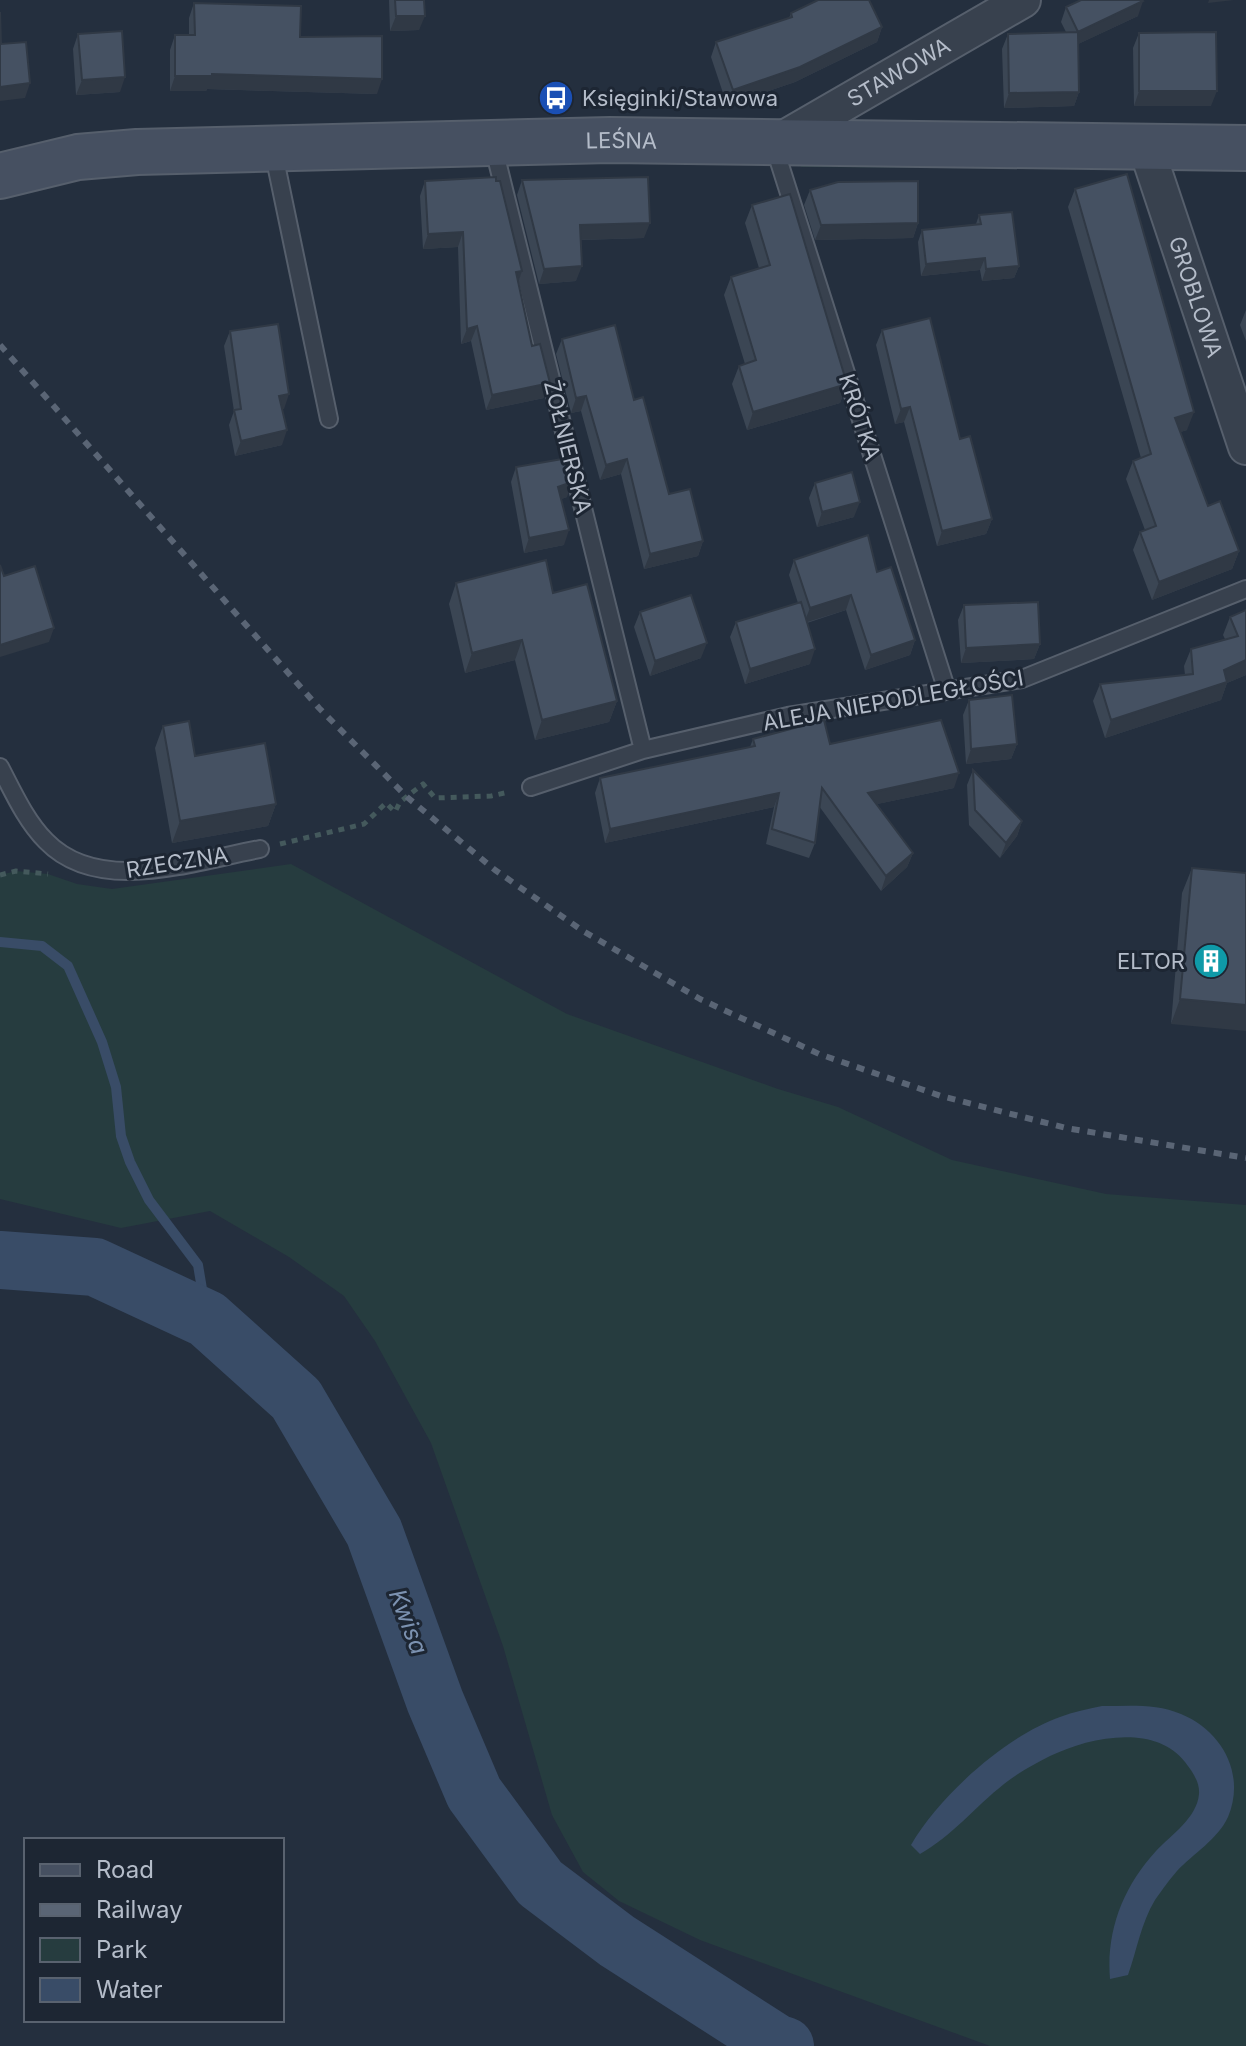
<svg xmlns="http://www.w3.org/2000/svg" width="1246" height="2046" viewBox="0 0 1246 2046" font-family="Inter,sans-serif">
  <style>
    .green { fill: #263c3f }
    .water { fill: #394c67 }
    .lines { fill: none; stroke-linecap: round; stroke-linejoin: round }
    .stream { stroke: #394c67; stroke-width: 10 }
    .river { stroke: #394c67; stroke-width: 58 }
    .service-casing { stroke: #565f6c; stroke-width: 20 }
    .minor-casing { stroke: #565f6c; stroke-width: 38 }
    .secondary-casing { stroke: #565f6c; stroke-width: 48 }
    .path { stroke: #44595c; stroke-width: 5; stroke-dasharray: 6 6; stroke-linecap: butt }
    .service { stroke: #38414e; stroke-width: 16 }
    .minor { stroke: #38414e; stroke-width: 34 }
    .secondary { stroke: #465061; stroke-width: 44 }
    .rail { stroke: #5a6575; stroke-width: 6; stroke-dasharray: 8 8; stroke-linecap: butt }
    .wall { fill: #3b4654 }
    .shaded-wall { fill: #303945 }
    .building { fill: #455162; stroke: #303945; stroke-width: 2 }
    .labels { text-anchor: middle; stroke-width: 6; stroke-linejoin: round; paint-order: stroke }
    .street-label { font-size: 22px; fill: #b4bcc9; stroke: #1d2633 }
    .poi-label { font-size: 22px; fill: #b4bcc9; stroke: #1d2633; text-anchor: start }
    .water-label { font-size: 24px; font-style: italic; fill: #7c92b1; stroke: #1d2633 }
  </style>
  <rect width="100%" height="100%" fill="#242f3e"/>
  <path class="green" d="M 802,162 L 1126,163 L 1127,169 L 801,167 Z
    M 291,864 L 567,1014 L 778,1089 L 838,1107 L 952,1160 L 1106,1194 L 1246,1205 L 1246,2046 L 990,2046 L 700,1940 L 619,1901 L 583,1872 L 552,1815 L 503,1646 L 431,1443 L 375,1341 L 344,1296 L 289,1257 L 210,1211 L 121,1228 L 0,1199 L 0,875 L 16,871 L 48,874 L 77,884 L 112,889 Z"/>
  <path class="water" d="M 1102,1706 C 1128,1706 1156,1703 1181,1714 C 1222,1731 1246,1774 1228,1817 C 1218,1839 1193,1854 1177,1871 C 1170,1879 1162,1890 1155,1900 C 1141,1923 1137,1950 1128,1975 L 1110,1979 C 1106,1931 1123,1887 1156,1851 C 1171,1835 1197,1818 1199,1794 C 1200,1782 1192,1771 1185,1762 C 1155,1723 1089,1737 1050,1756 C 1034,1764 1018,1773 1004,1784 C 975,1807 952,1836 920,1854 L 911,1845 C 939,1796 1006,1736 1060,1717 C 1073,1712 1088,1709 1102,1706 Z"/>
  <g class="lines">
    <path class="stream" d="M 0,942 L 42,946 L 68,966 L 102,1042 L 116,1087 L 121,1136 L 130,1162 L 149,1200 L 198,1265 L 207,1319"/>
    <path class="river" d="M 0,1260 L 95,1267 L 207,1319 L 296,1399 L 374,1532 L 435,1701 L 474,1793 L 540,1883 L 617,1941 L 776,2043 L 785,2046"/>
    <g class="service-casing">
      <path id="service" d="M 493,145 L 643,750
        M 774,146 L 947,691
        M 273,150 L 329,419
        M 0,767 C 13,792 26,821 46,841 C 99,896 195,861 260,849
        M 531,787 L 643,750 L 788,716 L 1022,679 L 1246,589"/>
    </g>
    <g class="minor-casing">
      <g id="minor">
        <path id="s1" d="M 774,144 L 1023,0"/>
        <path id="s2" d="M 1146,147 L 1246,447"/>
      </g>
    </g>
    <g class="secondary-casing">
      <g id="secondary">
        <path id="s3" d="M 0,176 L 78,157 L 137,152 L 610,140 L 1246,148"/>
      </g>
    </g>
    <path class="path" d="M 280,844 L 364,824 L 386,803 L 395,812 L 400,802 L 423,784 L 435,798 L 491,796 L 509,792
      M 0,875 L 16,871 L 48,874"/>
    <use href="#service" class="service"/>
    <use href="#minor" class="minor"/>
    <use href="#secondary" class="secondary"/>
    <path class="rail" d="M 0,345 L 319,708 L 407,797 L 495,870 L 583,931 L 700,999 L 819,1054 L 941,1096 L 1066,1128 L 1246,1158"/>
  </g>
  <path class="wall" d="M 389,0 L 424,0 L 419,30 L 390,31 Z
    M 194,3 L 300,37 L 377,94 L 207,89 L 206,91 L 170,91 L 170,50 L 175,35 L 189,35 L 189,18 Z
    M 1066,7 L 1138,16 L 1078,44 L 1079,92 L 1074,106 L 1004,108 L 1002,49 L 1008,34 L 1066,32 L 1061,22 Z
    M 791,13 L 882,27 L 877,42 L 795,82 L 727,105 L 711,57 L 716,42 L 789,18 Z
    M 1139,33 L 1211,106 L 1134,106 L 1133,48 Z
    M 78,34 L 120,92 L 76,95 L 73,49 Z
    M 522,180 L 644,238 L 581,240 L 576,281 L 539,284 L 517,195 Z
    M 425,181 L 496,181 L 522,271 L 518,282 L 544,398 L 486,410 L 471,341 L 461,344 L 458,247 L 423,249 L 420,196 Z
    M 1075,189 L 1187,430 L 1180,432 L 1208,506 L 1239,551 L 1232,569 L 1152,600 L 1133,550 L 1140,532 L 1145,530 L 1126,479 L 1133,461 L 1141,458 L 1068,207 Z
    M 810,190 L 918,223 L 913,238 L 815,240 L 804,205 Z
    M 752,205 L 847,384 L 840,403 L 747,430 L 732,384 L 739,366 L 745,364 L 724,295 L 731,277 L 759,268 L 745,223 Z
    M 979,215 L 1019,266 L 1014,278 L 982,281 L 980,270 L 921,276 L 918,242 L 922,230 L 976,224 Z
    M 1246,310 L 1246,341 L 1240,325 Z
    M 882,330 L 960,439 L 992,519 L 986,534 L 937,546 L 904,422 L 895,424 L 876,345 Z
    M 230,331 L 284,409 L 282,409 L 282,445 L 235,456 L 229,425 L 234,411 L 224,346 Z
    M 562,339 L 634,400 L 669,494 L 703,541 L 698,556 L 644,569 L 621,474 L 600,480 L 581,411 L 571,413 L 556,354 Z
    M 516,467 L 567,497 L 561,499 L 564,545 L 524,553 L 511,482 Z
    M 815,483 L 854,517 L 817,527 L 809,498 Z
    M 794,560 L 877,572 L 915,640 L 910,655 L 865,670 L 846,610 L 807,623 L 810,664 L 745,684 L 730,637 L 736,622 L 798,603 L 789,575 Z
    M 456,583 L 553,593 L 617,701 L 609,722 L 535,740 L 515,660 L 465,673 L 449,604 Z
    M 964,605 L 1040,644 L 1034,659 L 961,663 L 958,620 Z
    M 1246,610 L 1246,675 L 1227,683 L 1221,700 L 1105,738 L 1093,701 L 1100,684 L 1185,675 L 1184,666 L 1191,649 L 1225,639 L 1223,635 L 1230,617 Z
    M 640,612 L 701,658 L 650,676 L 634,627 Z
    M 969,700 L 1017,744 L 1011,759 L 966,764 L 963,715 Z
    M 163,726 L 195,756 L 276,804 L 268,826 L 172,843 L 155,748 Z
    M 753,739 L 830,744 L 954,788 L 877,804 L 913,853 L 907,867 L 881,891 L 819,806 L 815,843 L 809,858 L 766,844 L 774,807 L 605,843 L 595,793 L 600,778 L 750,747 Z
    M 973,770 L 1022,821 L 1017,836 L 1000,858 L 969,825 L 967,785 Z
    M 1192,868 L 1246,873 L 1171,1024 L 1182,893 Z"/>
  <path class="shaded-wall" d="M 1209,0 L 1234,0 L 1208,3 Z
    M 1143,1 L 1138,16 L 1072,47 L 1078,32 Z
    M 396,16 L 425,16 L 419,30 L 390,31 Z
    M 882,27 L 877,42 L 795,82 L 727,105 L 733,90 Z
    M 212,74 L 382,79 L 377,94 L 207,89 L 206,91 L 170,91 L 175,76 Z
    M 125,77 L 120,92 L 76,95 L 82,80 Z
    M 30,83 L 25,98 L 0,101 L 0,87 Z
    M 1139,91 L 1217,91 L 1211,106 L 1134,106 Z
    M 1079,92 L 1074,106 L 1004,108 L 1009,93 Z
    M 650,223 L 644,238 L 575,240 L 580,225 Z
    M 918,223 L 913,238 L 815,240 L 821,225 Z
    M 463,232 L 458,247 L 423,249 L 428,234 Z
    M 985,258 L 980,270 L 921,276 L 926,264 Z
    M 582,266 L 576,281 L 539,284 L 544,269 Z
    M 1019,266 L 1014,278 L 982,281 L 986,269 Z
    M 522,271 L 517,286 L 516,272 Z
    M 477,326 L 471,341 L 461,344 L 467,329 Z
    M 550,383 L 544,398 L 486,410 L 492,395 Z
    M 847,384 L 840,403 L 747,430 L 753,412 Z
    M 289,394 L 284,409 L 274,411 L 279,396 Z
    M 586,396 L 581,411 L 571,413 L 576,398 Z
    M 910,407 L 904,422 L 895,424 L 901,409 Z
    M 1194,412 L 1187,430 L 1168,436 L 1175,418 Z
    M 287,430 L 282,445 L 235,456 L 241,441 Z
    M 627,459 L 621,474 L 600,480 L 606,465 Z
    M 572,482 L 567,497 L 553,502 L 558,487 Z
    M 860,502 L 854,517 L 817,527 L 822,512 Z
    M 992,519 L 986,534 L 937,546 L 942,531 Z
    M 569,530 L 564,545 L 524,553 L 529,538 Z
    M 703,541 L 698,556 L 644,569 L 650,554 Z
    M 1239,551 L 1232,569 L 1152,600 L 1159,582 Z
    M 851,595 L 846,610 L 804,623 L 810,608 Z
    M 54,628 L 49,642 L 0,657 L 0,645 Z
    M 522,640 L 515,660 L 465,673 L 472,653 Z
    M 915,640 L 910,655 L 865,670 L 871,655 Z
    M 707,643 L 701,658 L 650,676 L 655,661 Z
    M 1040,644 L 1034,659 L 961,663 L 966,648 Z
    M 815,649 L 810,664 L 745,684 L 750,669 Z
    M 1246,660 L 1246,675 L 1227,683 L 1221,700 L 1105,738 L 1111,720 Z
    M 617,701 L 609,722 L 535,740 L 542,720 Z
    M 1017,744 L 1011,759 L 966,764 L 971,749 Z
    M 959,773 L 954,788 L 863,807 L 868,793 Z
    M 779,793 L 774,807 L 605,843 L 610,829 Z
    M 276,804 L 268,826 L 172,843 L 180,821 Z
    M 1022,821 L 1017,836 L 1000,858 L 1006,843 Z
    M 913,853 L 907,867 L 881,891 L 886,876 Z
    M 1180,999 L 1246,1005 L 1246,1031 L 1171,1024 Z"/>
  <path class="building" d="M 395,0 L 424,0 L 425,16 L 396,16 Z
    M 818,0 L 869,0 L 882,27 L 800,67 L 733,90 L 716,42 L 792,17 L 791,13 Z
    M 1081,0 L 1142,0 L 1143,1 L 1078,32 L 1066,7 Z
    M 194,3 L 301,6 L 300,37 L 382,36 L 382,79 L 212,74 L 212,76 L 175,76 L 175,35 L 195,35 Z
    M 0,12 L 1,44 L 26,42 L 30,83 L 0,87 Z
    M 122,31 L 125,77 L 82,80 L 78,34 Z
    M 1078,32 L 1079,92 L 1009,93 L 1008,34 Z
    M 1216,32 L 1217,91 L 1139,91 L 1139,33 Z
    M 1127,174 L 1194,412 L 1175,418 L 1208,506 L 1220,501 L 1239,551 L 1159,582 L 1140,532 L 1156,526 L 1133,461 L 1151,454 L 1075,189 Z
    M 496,177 L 496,181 L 500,181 L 522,271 L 516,272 L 532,346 L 540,344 L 550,383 L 492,395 L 477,326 L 467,329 L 463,232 L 428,234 L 425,181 Z
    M 648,177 L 650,223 L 580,225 L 582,266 L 544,269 L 522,180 Z
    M 918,181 L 918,223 L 821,225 L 810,190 L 838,182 Z
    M 790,194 L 847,384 L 753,412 L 739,366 L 756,360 L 731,277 L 770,265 L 752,205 Z
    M 1012,212 L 1019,266 L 986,269 L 985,258 L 926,264 L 922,230 L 981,224 L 979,215 Z
    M 930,318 L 960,439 L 970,436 L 992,519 L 942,531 L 910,407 L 901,409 L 882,330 Z
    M 278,324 L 289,394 L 279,396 L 287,430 L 241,441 L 234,410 L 241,409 L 230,331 Z
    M 615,325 L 634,400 L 643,397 L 669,494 L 690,489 L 703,541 L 650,554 L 627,459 L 606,465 L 586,396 L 576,398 L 562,339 Z
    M 568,458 L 572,482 L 558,487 L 569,530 L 529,538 L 516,467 Z
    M 852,472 L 860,502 L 822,512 L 815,483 Z
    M 868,535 L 877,572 L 891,567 L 915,640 L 871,655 L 851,595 L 810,608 L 794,560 Z
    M 546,560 L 553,593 L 587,584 L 617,701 L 542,720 L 522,640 L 472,653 L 456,583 Z
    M 0,565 L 4,576 L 35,566 L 54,628 L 0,645 Z
    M 691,595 L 707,643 L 655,661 L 640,612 Z
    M 801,602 L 815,649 L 750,669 L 736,622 Z
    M 1038,602 L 1040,644 L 966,648 L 964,605 Z
    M 1246,610 L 1246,660 L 1224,670 L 1227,682 L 1111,720 L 1100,684 L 1193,674 L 1191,649 L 1238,636 L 1230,617 Z
    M 1012,695 L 1017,744 L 971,749 L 969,700 Z
    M 824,720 L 830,744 L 941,720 L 959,773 L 868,793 L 913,853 L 886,876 L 822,788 L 815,843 L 772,829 L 779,793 L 610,829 L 600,778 L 755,746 L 753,739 Z
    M 189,721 L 195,756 L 265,743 L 276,804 L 180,821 L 163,726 Z
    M 973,770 L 1022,821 L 1006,843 L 975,810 Z
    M 1192,868 L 1246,873 L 1246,1005 L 1180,999 Z"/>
  <defs>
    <g id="bus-disc" transform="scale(1.8)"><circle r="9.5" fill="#1a4fb4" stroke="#1d2633"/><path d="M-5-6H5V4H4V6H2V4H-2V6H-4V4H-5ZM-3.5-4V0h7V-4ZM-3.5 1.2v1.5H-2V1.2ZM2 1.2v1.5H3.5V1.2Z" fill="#fff"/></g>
    <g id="building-disc" transform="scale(1.8)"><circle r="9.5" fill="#0f9aa8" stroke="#1d2633"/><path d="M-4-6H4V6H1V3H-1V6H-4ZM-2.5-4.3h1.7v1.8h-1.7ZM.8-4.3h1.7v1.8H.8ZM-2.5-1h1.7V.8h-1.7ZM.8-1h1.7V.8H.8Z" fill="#fff"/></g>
  </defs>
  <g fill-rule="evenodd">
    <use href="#bus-disc" x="556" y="98"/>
    <use href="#building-disc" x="1211" y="961"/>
  </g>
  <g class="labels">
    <g class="street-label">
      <text dy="8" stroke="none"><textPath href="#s1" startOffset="144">STAWOWA</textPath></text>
      <text dy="8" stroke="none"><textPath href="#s3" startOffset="624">LEŚNA</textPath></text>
      <text dy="8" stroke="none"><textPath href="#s2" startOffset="158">GROBLOWA</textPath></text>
      <text transform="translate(860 417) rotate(72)" y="8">KRÓTKA</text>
      <text transform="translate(568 447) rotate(76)" y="8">ŻOŁNIERSKA</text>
      <text transform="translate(893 700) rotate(-10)" y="8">ALEJA NIEPODLEGŁOŚCI</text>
      <text transform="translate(177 862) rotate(-9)" y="8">RZECZNA</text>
    </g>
    <g class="poi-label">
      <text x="582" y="106">Księginki/Stawowa</text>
      <text x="1185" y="969" text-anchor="end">ELTOR</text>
    </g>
    <g class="water-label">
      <text transform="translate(408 1622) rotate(69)" y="8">Kwisa</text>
    </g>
  </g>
  <rect x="24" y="1838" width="260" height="184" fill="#1d2633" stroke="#59626f" stroke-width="2"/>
  <rect x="40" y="1864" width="40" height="12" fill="#465061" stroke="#59626f" stroke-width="2"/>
  <text x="96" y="1878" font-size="24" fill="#b4bcc9">Road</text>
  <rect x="40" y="1904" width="40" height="12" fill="#5a6575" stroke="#59626f" stroke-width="2"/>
  <text x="96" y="1918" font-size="24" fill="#b4bcc9">Railway</text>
  <rect x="40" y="1938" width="40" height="24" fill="#263c3f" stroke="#59626f" stroke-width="2"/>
  <text x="96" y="1958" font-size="24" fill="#b4bcc9">Park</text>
  <rect x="40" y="1978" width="40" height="24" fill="#394c67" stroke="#59626f" stroke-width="2"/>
  <text x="96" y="1998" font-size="24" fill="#b4bcc9">Water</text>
</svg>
